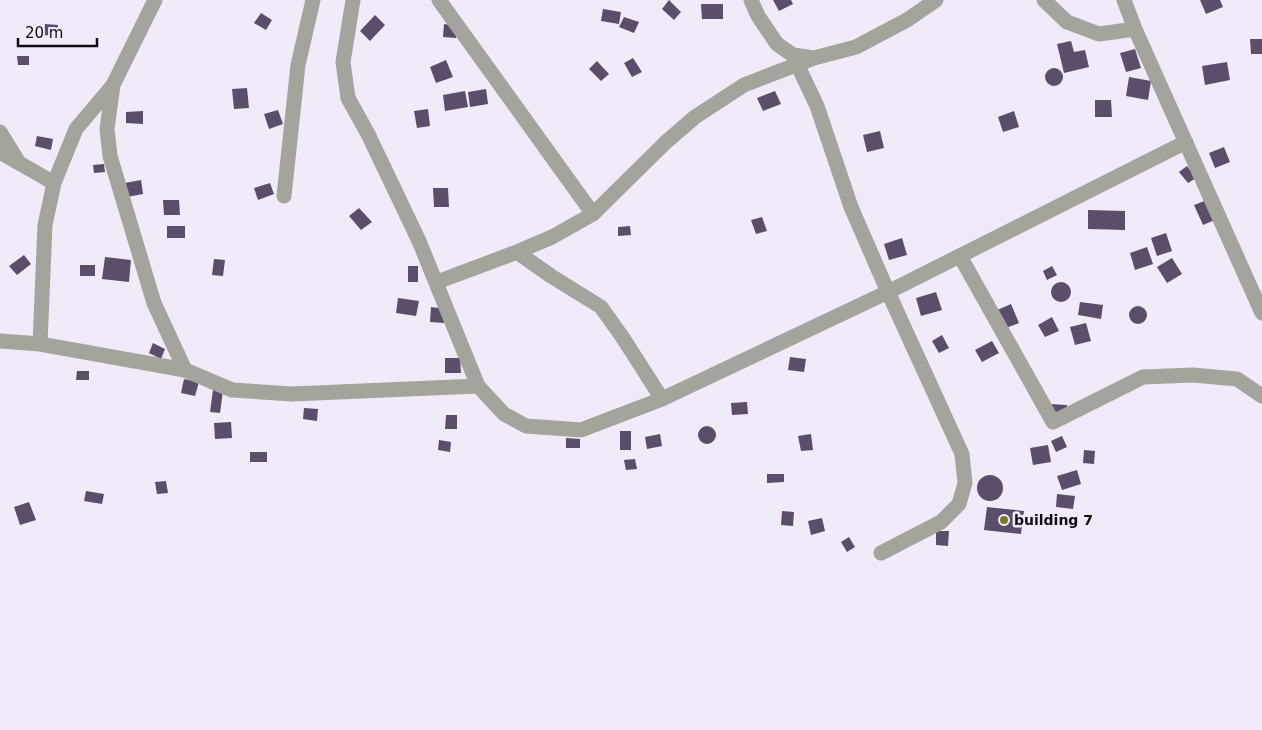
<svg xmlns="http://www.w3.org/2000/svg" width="1262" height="730" viewBox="0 0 1262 730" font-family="'DejaVu Sans',sans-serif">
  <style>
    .building { fill: #5c4d6b }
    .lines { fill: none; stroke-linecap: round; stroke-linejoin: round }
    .minor { stroke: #a4a49d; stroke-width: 15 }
    .poi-dot { fill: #78781f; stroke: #f1eaf9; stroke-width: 2 }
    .labels { text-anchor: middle; stroke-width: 5; stroke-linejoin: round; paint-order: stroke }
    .poi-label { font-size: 14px; font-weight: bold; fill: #0f0c11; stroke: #f1eaf9; text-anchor: start }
  </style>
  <rect width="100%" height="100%" fill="#f1eaf9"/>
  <path class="building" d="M 669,0 L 681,12 L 674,20 L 662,9 Z
    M 773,0 L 791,0 L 793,4 L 779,11 Z
    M 1200,0 L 1220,0 L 1223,7 L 1206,14 Z
    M 701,4 L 723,4 L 723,19 L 702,19 Z
    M 603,9 L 621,12 L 619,24 L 601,21 Z
    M 261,13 L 272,20 L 266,30 L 254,23 Z
    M 375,15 L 385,25 L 370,41 L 360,31 Z
    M 624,17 L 639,22 L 634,33 L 619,27 Z
    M 45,24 L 58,25 L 57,36 L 44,35 Z
    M 444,24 L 457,26 L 456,38 L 443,37 Z
    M 1250,39 L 1262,39 L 1262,54 L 1251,54 Z
    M 1071,41 L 1074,52 L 1085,50 L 1089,67 L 1064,73 L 1057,44 Z
    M 1135,49 L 1141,68 L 1126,72 L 1120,53 Z
    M 17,56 L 29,56 L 29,65 L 18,65 Z
    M 633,58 L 642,72 L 632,77 L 624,63 Z
    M 446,60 L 453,77 L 436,83 L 430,67 Z
    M 597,61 L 609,74 L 601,81 L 589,69 Z
    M 1227,62 L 1230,80 L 1205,85 L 1202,66 Z
    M1045 77a9 9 0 1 1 18 0a9 9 0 1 1-18 0Z
    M 1129,77 L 1151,81 L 1148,100 L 1126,96 Z
    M 247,88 L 249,108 L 234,109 L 232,89 Z
    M 486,89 L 488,104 L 470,107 L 468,92 Z
    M 465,91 L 468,107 L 445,111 L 443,95 Z
    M 775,91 L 781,104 L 763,111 L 757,98 Z
    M 1095,100 L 1111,100 L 1112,117 L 1095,117 Z
    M 428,109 L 430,126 L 417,128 L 414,111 Z
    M 278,110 L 283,124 L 269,129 L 264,114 Z
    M 143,111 L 143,124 L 126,123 L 126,112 Z
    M 1014,111 L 1019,127 L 1003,132 L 998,117 Z
    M 880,131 L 884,148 L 867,152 L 863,135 Z
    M 37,136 L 53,139 L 51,150 L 35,146 Z
    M 1224,147 L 1230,162 L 1215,168 L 1209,153 Z
    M 104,164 L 105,172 L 94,173 L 93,165 Z
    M 1187,166 L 1196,178 L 1188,183 L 1179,172 Z
    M 141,180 L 143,194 L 127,197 L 125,183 Z
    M 270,183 L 274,194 L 258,200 L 254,188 Z
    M 433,188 L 448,188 L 449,207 L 434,207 Z
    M 163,200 L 179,200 L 180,215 L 164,215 Z
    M 1207,200 L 1217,219 L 1203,225 L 1194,205 Z
    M 359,208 L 372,222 L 361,230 L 349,216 Z
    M 1088,210 L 1125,211 L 1125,230 L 1088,229 Z
    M 762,217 L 767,231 L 756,234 L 751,220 Z
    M 167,226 L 185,226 L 185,238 L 167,238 Z
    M 630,226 L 631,235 L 618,236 L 618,227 Z
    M 1166,233 L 1172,251 L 1157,256 L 1151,238 Z
    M 902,238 L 907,255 L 889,260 L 884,244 Z
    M 1147,247 L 1153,264 L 1135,270 L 1130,253 Z
    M 24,255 L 31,264 L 17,275 L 9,266 Z
    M 105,257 L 131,260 L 129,282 L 102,279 Z
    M 1172,258 L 1182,274 L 1167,283 L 1157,267 Z
    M 214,259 L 225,260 L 223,276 L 212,275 Z
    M 80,265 L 95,265 L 95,276 L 80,276 Z
    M 408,266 L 418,266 L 418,282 L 408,282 Z
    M 1052,266 L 1057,275 L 1047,280 L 1043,271 Z
    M1051 292a10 10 0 1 1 20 0a10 10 0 1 1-20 0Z
    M 936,292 L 942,310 L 921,316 L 916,298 Z
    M 398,298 L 419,301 L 416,316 L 396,313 Z
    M 1080,302 L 1103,305 L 1101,319 L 1078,315 Z
    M 1011,304 L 1019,323 L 1003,329 L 995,311 Z
    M1129 315a9 9 0 1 1 18 0a9 9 0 1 1-18 0Z
    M 431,307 L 446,309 L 444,323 L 430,322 Z
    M 1052,317 L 1059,331 L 1045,337 L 1038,325 Z
    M 1086,323 L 1091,341 L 1075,345 L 1070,327 Z
    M 942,335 L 949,348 L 939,353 L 932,341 Z
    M 992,341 L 999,353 L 982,362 L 975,350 Z
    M 153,343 L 165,349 L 161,359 L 149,353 Z
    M 790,357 L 806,359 L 804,372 L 788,370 Z
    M 445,358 L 460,358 L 461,373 L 445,373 Z
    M 77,371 L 89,371 L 89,380 L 76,380 Z
    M 184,379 L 199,382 L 195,396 L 181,393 Z
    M 213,390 L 223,391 L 220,413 L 210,412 Z
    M 747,402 L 748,414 L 732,415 L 731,403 Z
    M 1050,404 L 1067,405 L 1066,413 L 1049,412 Z
    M 304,408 L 318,409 L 317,421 L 303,419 Z
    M 446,415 L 457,415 L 457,429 L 445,429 Z
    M 231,422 L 232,438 L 215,439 L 214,423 Z
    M698 435a9 9 0 1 1 18 0a9 9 0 1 1-18 0Z
    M 620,431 L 631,431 L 631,450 L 620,450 Z
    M 660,434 L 662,446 L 647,449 L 645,437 Z
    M 811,434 L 813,450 L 801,451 L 798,436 Z
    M 1062,436 L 1067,447 L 1056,452 L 1051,441 Z
    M 566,438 L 580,439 L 580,448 L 566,448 Z
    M 439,440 L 451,442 L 450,452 L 438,450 Z
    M 1048,445 L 1051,462 L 1033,465 L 1030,448 Z
    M 1084,450 L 1095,451 L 1094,464 L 1083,463 Z
    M 250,452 L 267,452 L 267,462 L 250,462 Z
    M 635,459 L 637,469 L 626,470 L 624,460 Z
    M 1077,470 L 1081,484 L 1062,490 L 1057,476 Z
    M 767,474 L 784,474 L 784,482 L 767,483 Z
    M977 488a13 13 0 1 1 26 0a13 13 0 1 1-26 0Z
    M 166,481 L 168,493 L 157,494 L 155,482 Z
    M 86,491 L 104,494 L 102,504 L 84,501 Z
    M 1057,494 L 1075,496 L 1073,509 L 1056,507 Z
    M 29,502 L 36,520 L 20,525 L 14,507 Z
    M 987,507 L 1024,511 L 1021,534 L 984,530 Z
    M 782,511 L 794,512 L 793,526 L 781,525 Z
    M 822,518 L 825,531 L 811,535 L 808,521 Z
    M 936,531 L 949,531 L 948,546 L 936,545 Z
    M 849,537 L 855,547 L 847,552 L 841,542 Z"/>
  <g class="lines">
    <path class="minor" d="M 155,0 L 113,85 L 107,129 L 110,156 L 154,303 L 185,370
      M 353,0 L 343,62 L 348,98 L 368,134 L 419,241 L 478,386 L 504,414 L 526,426 L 581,430 L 662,399 L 888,292 L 1186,142
      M 439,0 L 593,214
      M 751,0 L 758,16 L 777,44 L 793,55 L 814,58 L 856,47 L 907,20 L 936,0
      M 1044,0 L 1067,22 L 1099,34 L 1135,29
      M 1124,0 L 1135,29 L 1262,313
      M 797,64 L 817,106 L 851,207 L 888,292 L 962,454 L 965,483 L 959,504 L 941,522 L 881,553
      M 0,132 L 19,163
      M 0,152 L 54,183
      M 284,196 L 298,65 L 313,0
      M 517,252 L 551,276 L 601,307 L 623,338 L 662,399
      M 960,256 L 1053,422 L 1143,377 L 1193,375 L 1237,379 L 1262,396
      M 437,282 L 517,252 L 552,237 L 593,214 L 666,142 L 695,117 L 744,85 L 814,58
      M 0,341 L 40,344 L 185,370 L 232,390 L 292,394 L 478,386
      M 40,344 L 45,225 L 54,183 L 76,129 L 113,85"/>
  </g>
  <circle class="poi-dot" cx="1004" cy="520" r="5"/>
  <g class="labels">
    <g class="poi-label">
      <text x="1014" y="525">building 7</text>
    </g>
  </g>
  <path d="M18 38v8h79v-8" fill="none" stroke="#0f0c11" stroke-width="2.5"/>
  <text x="25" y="38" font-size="15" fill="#0f0c11" stroke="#f1eaf9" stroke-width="4" paint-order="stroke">20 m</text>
</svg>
